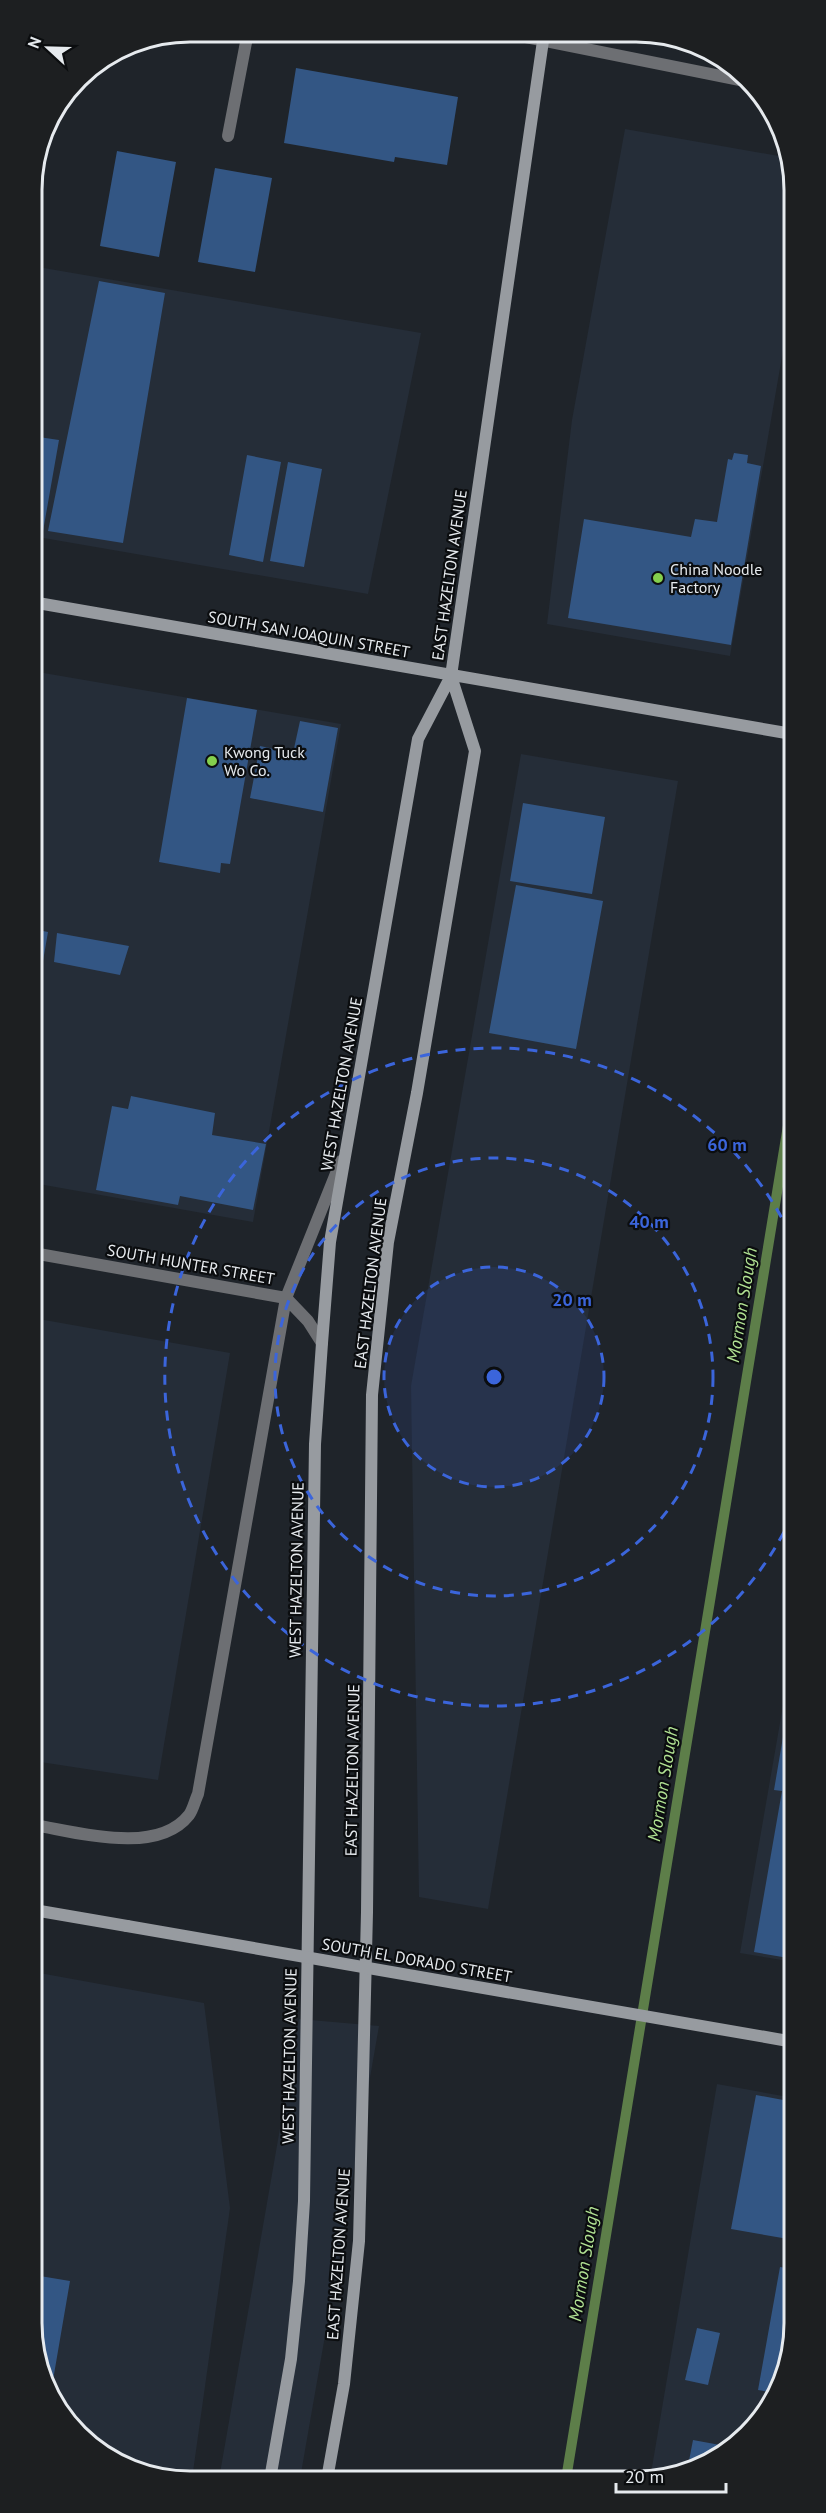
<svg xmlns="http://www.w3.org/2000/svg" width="826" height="2513" viewBox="0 0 826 2513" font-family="'PT Sans',sans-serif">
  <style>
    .built { fill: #252d38 }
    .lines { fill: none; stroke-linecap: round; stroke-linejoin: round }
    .stream { stroke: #5d7e49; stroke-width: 10 }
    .building { fill: #335684 }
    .lane { stroke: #6d6f73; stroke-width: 12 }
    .street { stroke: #6d6f73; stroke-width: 12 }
    .secondary { stroke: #979ba0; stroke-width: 12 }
    .secondary-bridge { stroke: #979ba0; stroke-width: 12 }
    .ring { fill: none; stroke: #3b65db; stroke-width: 3; stroke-dasharray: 10 8 }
    .poi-dot { fill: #84cf4d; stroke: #0b0d0f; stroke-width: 2 }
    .labels { text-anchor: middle; stroke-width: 4.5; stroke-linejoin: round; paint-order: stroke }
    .poi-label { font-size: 16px; fill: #e6eaee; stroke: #0b0d0f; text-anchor: start }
    .street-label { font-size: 16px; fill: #e6eaee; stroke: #0b0d0f }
    .water-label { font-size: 18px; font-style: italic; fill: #b2e394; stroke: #0b0d0f }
    .rim { fill: none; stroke: #e6eaee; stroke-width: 3 }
    .centre { fill: #3b65db; stroke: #0b0d0f; stroke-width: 3 }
    .ring-label { font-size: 18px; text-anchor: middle; font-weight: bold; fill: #3b65db; stroke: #0b0d0f; stroke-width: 4.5; stroke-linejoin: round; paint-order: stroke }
  </style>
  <rect width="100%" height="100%" fill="#1f242a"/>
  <path class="built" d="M 625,129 L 790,158 L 792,160 L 792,299 L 730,656 L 547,624 L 572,420 Z
    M 32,266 L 421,333 L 368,594 L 32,536 Z
    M 32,671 L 341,724 L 253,1222 L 33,1183 Z
    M 521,754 L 678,781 L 488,1909 L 419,1897 L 411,1386 Z
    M 33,1318 L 230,1353 L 158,1780 L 34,1761 Z
    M 793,1648 L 794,1962 L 740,1953 Z
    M 34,1972 L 204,2003 L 230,2208 L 192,2479 L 160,2479 L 78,2435 L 34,2353 Z
    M 299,2019 L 379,2026 L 300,2479 L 219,2479 Z
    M 717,2084 L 794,2098 L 794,2333 L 782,2384 L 755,2428 L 715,2460 L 666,2479 L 650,2479 Z"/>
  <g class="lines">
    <path class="stream" d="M 566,2479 L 793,1095"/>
  </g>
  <path class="building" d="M 296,68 L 458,97 L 447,165 L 395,157 L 394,162 L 284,143 Z
    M 117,151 L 176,162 L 159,257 L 100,246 Z
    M 215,168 L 272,178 L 255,272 L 198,262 Z
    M 99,281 L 165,293 L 123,543 L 48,531 Z
    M 32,436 L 59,440 L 42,537 L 32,536 Z
    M 734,453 L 748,455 L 747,463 L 761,466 L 731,645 L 568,618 L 584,519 L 691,537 L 695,519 L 717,522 L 728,459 L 732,460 Z
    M 247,455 L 281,462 L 263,562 L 229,555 Z
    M 288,462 L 322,469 L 304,567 L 270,561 Z
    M 187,698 L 257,710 L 230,864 L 221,863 L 220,873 L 159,862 Z
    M 300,721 L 338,728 L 323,812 L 250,798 L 260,746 L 293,753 Z
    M 523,803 L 605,817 L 592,894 L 510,881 Z
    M 516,885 L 603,901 L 576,1049 L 489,1033 Z
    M 33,929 L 48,932 L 43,961 L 33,959 Z
    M 57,933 L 129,946 L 120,975 L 54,962 Z
    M 131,1096 L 215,1113 L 212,1135 L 266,1144 L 253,1210 L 180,1196 L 178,1205 L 96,1190 L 112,1106 L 128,1109 Z
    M 792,1684 L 793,1684 L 794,1959 L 754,1952 L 782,1791 L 774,1790 Z
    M 756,2095 L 794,2102 L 794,2240 L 731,2229 Z
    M 780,2267 L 794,2269 L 794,2333 L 782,2384 L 776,2393 L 758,2390 Z
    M 34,2275 L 70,2281 L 52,2386 L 34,2353 Z
    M 697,2328 L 720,2333 L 708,2385 L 685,2380 Z
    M 693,2440 L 731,2447 L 715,2460 L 687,2471 Z"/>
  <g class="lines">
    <path class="lane" d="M 228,136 L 248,32"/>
    <path class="street" d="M 511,34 L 750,82
      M 33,1253 L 286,1298 L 308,1321 L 322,1343
      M 34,1825 C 77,1832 157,1856 189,1815 C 193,1810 195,1800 198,1794 L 286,1298 L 341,1161"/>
    <path class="secondary" d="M 32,602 L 792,734
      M 34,1910 L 127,1926
      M 270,2479 L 291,2359 L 299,2281 L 304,2201 L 315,1444 L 322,1343 L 330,1242 L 418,739 L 451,676
      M 327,2479 L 344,2384 L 359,2241 L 367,1912 L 372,1395 L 388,1242 L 417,1093 L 475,751 L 451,676 L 544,34"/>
    <path class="secondary-bridge" d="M 127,1926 L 794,2042"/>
  </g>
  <circle cx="494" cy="1377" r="110" fill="#3b65db" fill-opacity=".12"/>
  <g class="ring">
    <circle cx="494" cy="1377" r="110"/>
    <circle cx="494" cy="1377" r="219"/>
    <path d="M792 1516A329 329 0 1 1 792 1238"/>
  </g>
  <g class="poi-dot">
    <circle cx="658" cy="578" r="6"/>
    <circle cx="212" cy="761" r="6"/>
  </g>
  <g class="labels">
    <g class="poi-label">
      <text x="670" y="575">China Noodle<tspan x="670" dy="18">Factory</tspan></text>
      <text x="224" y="758">Kwong Tuck<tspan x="224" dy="18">Wo Co.</tspan></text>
    </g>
    <g class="street-label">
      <text transform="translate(449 575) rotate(-82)" y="6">EAST HAZELTON AVENUE</text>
      <text transform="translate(309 634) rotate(10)" y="6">SOUTH SAN JOAQUIN STREET</text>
      <text transform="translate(341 1084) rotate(-80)" y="6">WEST HAZELTON AVENUE</text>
      <text transform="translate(191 1264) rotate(10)" y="6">SOUTH HUNTER STREET</text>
      <text transform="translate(370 1283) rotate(-83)" y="6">EAST HAZELTON AVENUE</text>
      <text transform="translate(296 1570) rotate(-89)" y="6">WEST HAZELTON AVENUE</text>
      <text transform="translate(352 1770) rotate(-89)" y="6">EAST HAZELTON AVENUE</text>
      <text transform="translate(417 1960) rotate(10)" y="6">SOUTH EL DORADO STREET</text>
      <text transform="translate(289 2056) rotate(-89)" y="6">WEST HAZELTON AVENUE</text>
      <text transform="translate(338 2254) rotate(-86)" y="6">EAST HAZELTON AVENUE</text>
    </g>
    <g class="water-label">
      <text transform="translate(742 1305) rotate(-81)" y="6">Mormon Slough</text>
      <text transform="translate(663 1784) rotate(-81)" y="6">Mormon Slough</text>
      <text transform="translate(584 2264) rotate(-81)" y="6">Mormon Slough</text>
    </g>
  </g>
  <path d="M0 0H826V2513H0ZM190 42H636A148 148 0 0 1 784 190V2323A148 148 0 0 1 636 2471H190A148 148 0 0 1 42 2323V190A148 148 0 0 1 190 42Z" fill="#1d1f21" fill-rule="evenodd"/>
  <path class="rim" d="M190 42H636A148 148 0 0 1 784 190V2323A148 148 0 0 1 636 2471H190A148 148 0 0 1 42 2323V190A148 148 0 0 1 190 42Z"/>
  <circle cx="494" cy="1377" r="9" class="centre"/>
  <g class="ring-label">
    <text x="727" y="1151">60 m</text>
    <text x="649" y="1228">40 m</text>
    <text x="572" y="1306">20 m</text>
  </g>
  <g transform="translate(48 48) rotate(292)" stroke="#0b0d0f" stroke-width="4.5" paint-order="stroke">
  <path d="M0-4.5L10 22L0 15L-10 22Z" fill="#e6eaee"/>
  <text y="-9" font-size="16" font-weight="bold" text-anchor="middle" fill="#e6eaee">N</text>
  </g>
  <path d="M616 2483v9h110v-9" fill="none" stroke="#e6eaee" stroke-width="3"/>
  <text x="625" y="2483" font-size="18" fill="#e6eaee" stroke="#0b0d0f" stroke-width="4.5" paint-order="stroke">20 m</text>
</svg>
